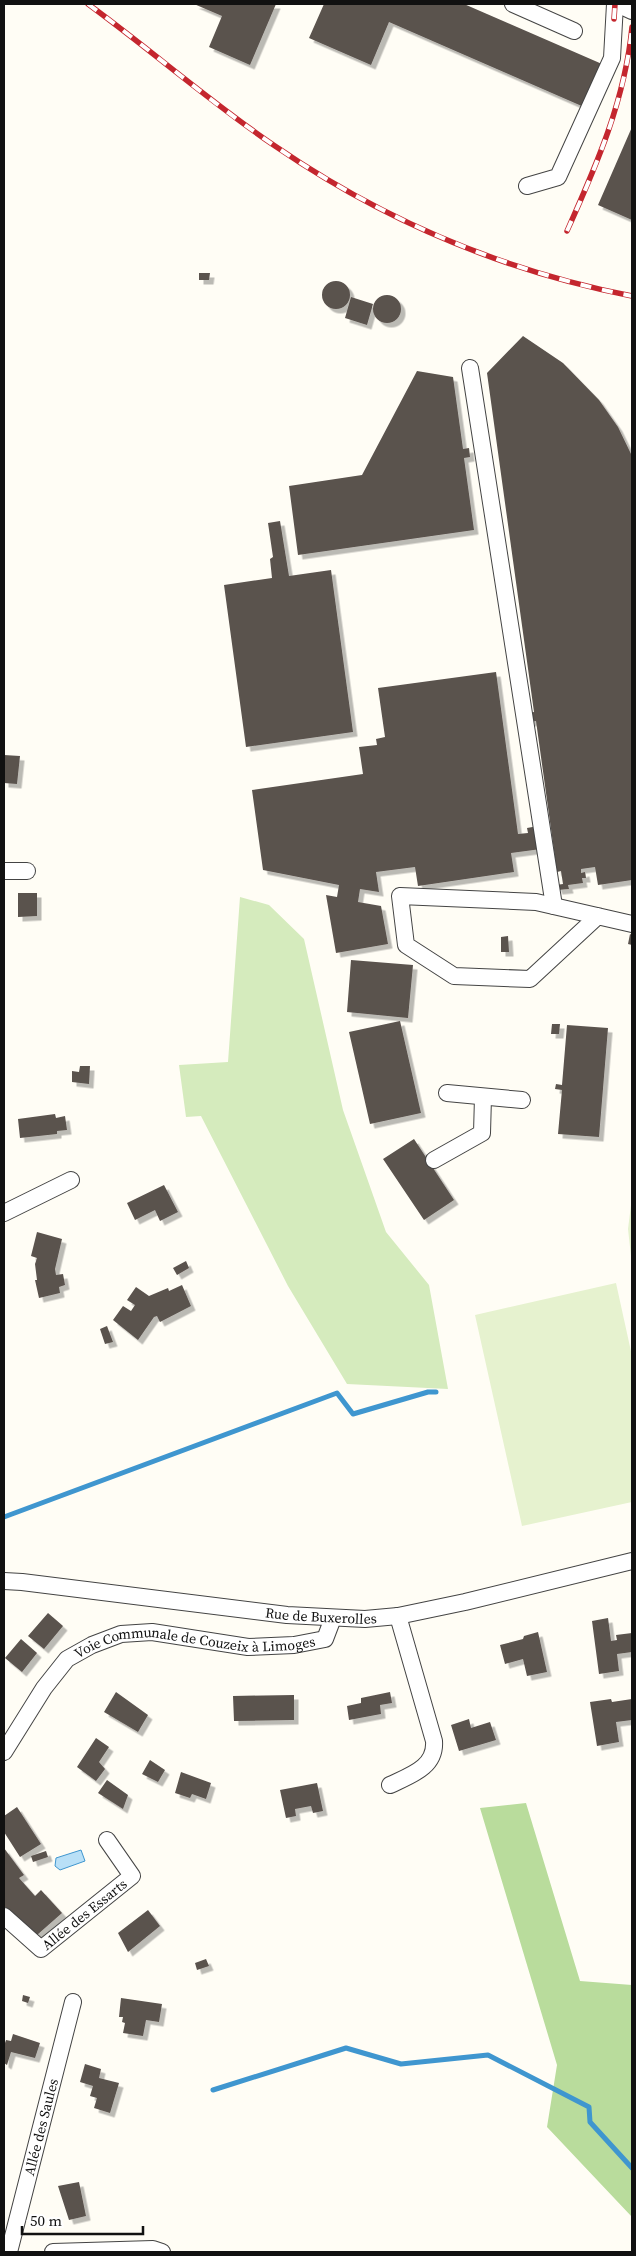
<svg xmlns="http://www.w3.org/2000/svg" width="636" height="2256" viewBox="0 0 636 2256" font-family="'Source Serif 4',serif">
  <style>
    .green { fill: #d5ebbd }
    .forest { fill: #b9dc9c }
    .pitch { fill: #e6f2cf }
    .water { fill: #b9e0f7; stroke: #3f96cf }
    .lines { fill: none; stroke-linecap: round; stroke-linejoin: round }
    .stream { stroke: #3f96cf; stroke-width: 5 }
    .building { fill: #5a524d; filter: url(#shadow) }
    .minor-casing { stroke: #444; stroke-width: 18 }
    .minor { stroke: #fff; stroke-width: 16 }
    .rail-casing { stroke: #c4262e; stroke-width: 5.5 }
    .rail { stroke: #fff; stroke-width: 4; stroke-dasharray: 11; stroke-linecap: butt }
    .labels { text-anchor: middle; stroke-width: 5; stroke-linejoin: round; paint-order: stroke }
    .street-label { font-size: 14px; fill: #111; stroke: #fff }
  </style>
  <defs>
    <filter id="shadow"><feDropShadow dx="4.5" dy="4.5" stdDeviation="0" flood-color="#0004"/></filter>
  </defs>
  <rect width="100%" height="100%" fill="#fffdf5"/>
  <path class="green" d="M 240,897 L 269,905 L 304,939 L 343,1110 L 386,1232 L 429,1285 L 448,1389 L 347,1384 L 288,1286 L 201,1116 L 186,1117 L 179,1065 L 228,1062 Z"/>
  <path class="forest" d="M 526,1803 L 580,1981 L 632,1985 L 632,2217 L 547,2127 L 557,2065 L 480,1808 Z"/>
  <path class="pitch" d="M 632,1197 L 632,1265 L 628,1229 Z
    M 616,1283 L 632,1356 L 632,1502 L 522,1526 L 475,1315 Z"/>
  <path class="water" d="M 81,1850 L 85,1861 L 60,1870 L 55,1866 L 56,1858 Z"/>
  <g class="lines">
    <path class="stream" d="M 4,1517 L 337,1393 L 353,1414 L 428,1392 L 436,1392
      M 213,2090 L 346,2048 L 401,2064 L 488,2055 L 589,2107 L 590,2122 L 632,2168"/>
  </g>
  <path class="building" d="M 194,4 L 276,4 L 250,65 L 209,47 L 222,16 Z
    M 324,4 L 464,4 L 602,64 L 584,107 L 389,22 L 371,65 L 309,38 Z
    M 632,127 L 632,220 L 598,205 Z
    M 199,273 L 210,273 L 209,280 L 199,280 Z
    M322 295a14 14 0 1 1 28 0a14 14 0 1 1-28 0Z
    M373 309a14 14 0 1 1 28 0a14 14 0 1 1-28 0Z
    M 351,297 L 373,304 L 367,325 L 345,318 Z
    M 523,336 L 563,363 L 599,400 L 618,427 L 632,456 L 632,880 L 598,885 L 595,867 L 581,869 L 581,873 L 585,872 L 586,878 L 582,878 L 583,883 L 568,885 L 569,889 L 558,890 L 556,885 L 563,884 L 561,871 L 557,872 L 536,721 L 530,722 L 528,713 L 534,712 L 487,373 Z
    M 417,371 L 453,377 L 463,449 L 469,448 L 470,457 L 464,458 L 474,530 L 298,555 L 289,486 L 362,475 Z
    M 280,521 L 289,576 L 331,570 L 353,732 L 246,747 L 224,585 L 272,578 L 270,559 L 273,557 L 268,523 Z
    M 496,672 L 518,834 L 528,833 L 527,828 L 538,826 L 541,849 L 511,853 L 514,872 L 418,886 L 415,867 L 376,872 L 379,892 L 360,889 L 358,902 L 381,906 L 388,944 L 336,953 L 326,895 L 337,897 L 339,885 L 263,870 L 252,790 L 363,774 L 359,747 L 377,745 L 376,739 L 385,737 L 378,688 Z
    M 4,755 L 20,756 L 17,784 L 4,783 Z
    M 18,893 L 37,893 L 37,916 L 18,917 Z
    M 630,934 L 632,935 L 632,945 L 628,944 Z
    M 508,936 L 509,952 L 501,952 L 501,937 Z
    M 351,960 L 413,965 L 408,1018 L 347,1012 Z
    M 400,1021 L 421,1113 L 370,1124 L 349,1032 Z
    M 552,1024 L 560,1024 L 559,1034 L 551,1034 Z
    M 567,1025 L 608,1028 L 599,1137 L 558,1134 L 562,1090 L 555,1089 L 556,1084 L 562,1085 Z
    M 80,1066 L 90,1066 L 89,1084 L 72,1082 L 72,1071 L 79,1072 Z
    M 55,1114 L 56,1118 L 65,1116 L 67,1130 L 57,1131 L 57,1134 L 20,1138 L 18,1119 Z
    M 414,1139 L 454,1200 L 424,1220 L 383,1159 Z
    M 164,1185 L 178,1212 L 160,1221 L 155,1210 L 135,1220 L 127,1203 Z
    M 37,1232 L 62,1239 L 55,1269 L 56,1275 L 63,1274 L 65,1285 L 59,1287 L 60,1293 L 39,1298 L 35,1280 L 37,1280 L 35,1264 L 37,1258 L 31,1256 Z
    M 186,1261 L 189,1268 L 177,1275 L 173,1268 Z
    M 182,1285 L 191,1306 L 160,1322 L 157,1316 L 154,1317 L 138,1340 L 113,1320 L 123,1306 L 131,1311 L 135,1305 L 127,1300 L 136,1287 L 149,1296 L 168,1288 L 169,1291 Z
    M 107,1326 L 113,1342 L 105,1344 L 100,1329 Z
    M 48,1613 L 63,1626 L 44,1649 L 28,1636 Z
    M 608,1618 L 611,1641 L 617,1640 L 616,1635 L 632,1633 L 632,1652 L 617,1654 L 619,1671 L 599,1674 L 592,1621 Z
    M 538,1632 L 547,1672 L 527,1676 L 523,1659 L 505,1664 L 500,1645 L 523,1639 L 524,1636 Z
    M 21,1639 L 37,1653 L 22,1672 L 5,1658 Z
    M 116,1692 L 148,1715 L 138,1732 L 104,1712 Z
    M 390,1692 L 392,1703 L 380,1705 L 381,1714 L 349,1720 L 347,1706 L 361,1703 L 361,1698 Z
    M 294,1695 L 294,1720 L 234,1721 L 233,1696 Z
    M 611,1699 L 612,1702 L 632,1699 L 632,1720 L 616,1722 L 619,1742 L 597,1746 L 590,1702 Z
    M 469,1719 L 471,1728 L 490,1722 L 496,1740 L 459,1751 L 451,1725 Z
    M 96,1738 L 109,1747 L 99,1762 L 105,1769 L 96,1781 L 77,1767 Z
    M 150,1760 L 165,1770 L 158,1782 L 142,1774 Z
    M 181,1772 L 211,1783 L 206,1799 L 192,1794 L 190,1798 L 175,1793 Z
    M 107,1780 L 128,1795 L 123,1809 L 98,1793 Z
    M 317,1783 L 323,1811 L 313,1813 L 311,1806 L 295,1809 L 296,1816 L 286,1818 L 280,1790 Z
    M 17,1807 L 41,1844 L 20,1857 L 4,1832 L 4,1816 Z
    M 4,1848 L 24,1875 L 19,1878 L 35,1896 L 41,1890 L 62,1913 L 37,1935 L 23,1922 L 21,1924 L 4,1906 Z
    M 46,1851 L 48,1857 L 33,1862 L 31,1856 Z
    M 148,1910 L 160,1926 L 128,1952 L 118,1933 Z
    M 206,1959 L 209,1966 L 197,1970 L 195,1963 Z
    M 23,1995 L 30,1997 L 28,2003 L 22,2001 Z
    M 121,1998 L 162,2004 L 159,2022 L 146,2020 L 143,2036 L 123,2033 L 125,2023 L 122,2022 L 123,2017 L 119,2017 Z
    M 13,2034 L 40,2043 L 35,2058 L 11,2052 L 7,2065 L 4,2063 L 4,2046 L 6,2040 L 11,2041 Z
    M 85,2064 L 101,2069 L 99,2078 L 119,2083 L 110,2113 L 94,2108 L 97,2098 L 90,2096 L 93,2086 L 80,2082 Z
    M 79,2182 L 86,2216 L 69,2220 L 58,2186 Z"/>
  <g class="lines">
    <g class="minor-casing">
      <g id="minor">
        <path d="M 513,4 L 574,31"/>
        <path d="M 617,4 L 632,11"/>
        <path d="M 527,186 L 558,177 L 612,58 L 615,4"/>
        <path d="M 470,368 L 554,906"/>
        <path d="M 4,871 L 27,871"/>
        <path d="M 598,916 L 530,979 L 454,976 L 406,945 L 400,896 L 536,902 L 632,924"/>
        <path d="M 447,1093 L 522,1100"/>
        <path d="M 434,1160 L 482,1133 L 483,1097"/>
        <path d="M 4,1213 L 71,1180"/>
        <path id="s1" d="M 4,1581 L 22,1582 L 287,1615 L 365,1619 L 398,1616 L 465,1602 L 632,1561"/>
        <path id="s2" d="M 4,1752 L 44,1688 L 67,1659 L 92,1645 L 121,1634 L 152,1632 L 248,1647 L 294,1645 L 325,1639 L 333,1618"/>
        <path d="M 390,1785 C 411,1775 436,1767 434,1741 L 398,1616"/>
        <path id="s3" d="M 4,1916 L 41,1949 L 132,1876 L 107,1840"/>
        <path id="s4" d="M 9,2252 L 73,2002"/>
        <path d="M 53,2252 L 153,2249 L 162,2252"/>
      </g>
    </g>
    <use href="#minor" class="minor"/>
    <g class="rail-casing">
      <path id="rail" d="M 88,4 C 151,50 210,102 275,146 C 383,220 504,271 632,296
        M 614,19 L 615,4
        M 567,231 C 597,164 625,100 632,27"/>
    </g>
    <use href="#rail" class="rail"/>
  </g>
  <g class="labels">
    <g class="street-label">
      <text dy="5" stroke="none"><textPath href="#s1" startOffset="319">Rue de Buxerolles</textPath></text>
      <text dy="5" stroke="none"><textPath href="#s2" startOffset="245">Voie Communale de Couzeix à Limoges</textPath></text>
      <text dy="5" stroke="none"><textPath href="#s3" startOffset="105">Allée des Essarts</textPath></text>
      <text dy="5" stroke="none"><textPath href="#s4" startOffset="129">Allée des Saules</textPath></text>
    </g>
  </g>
  <rect width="636" height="2256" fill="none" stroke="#111111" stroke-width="10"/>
  <path d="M22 2226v8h121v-8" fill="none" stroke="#111111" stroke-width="2.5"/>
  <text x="30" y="2226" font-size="15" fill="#111111" stroke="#ffffff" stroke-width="4" paint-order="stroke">50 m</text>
</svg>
